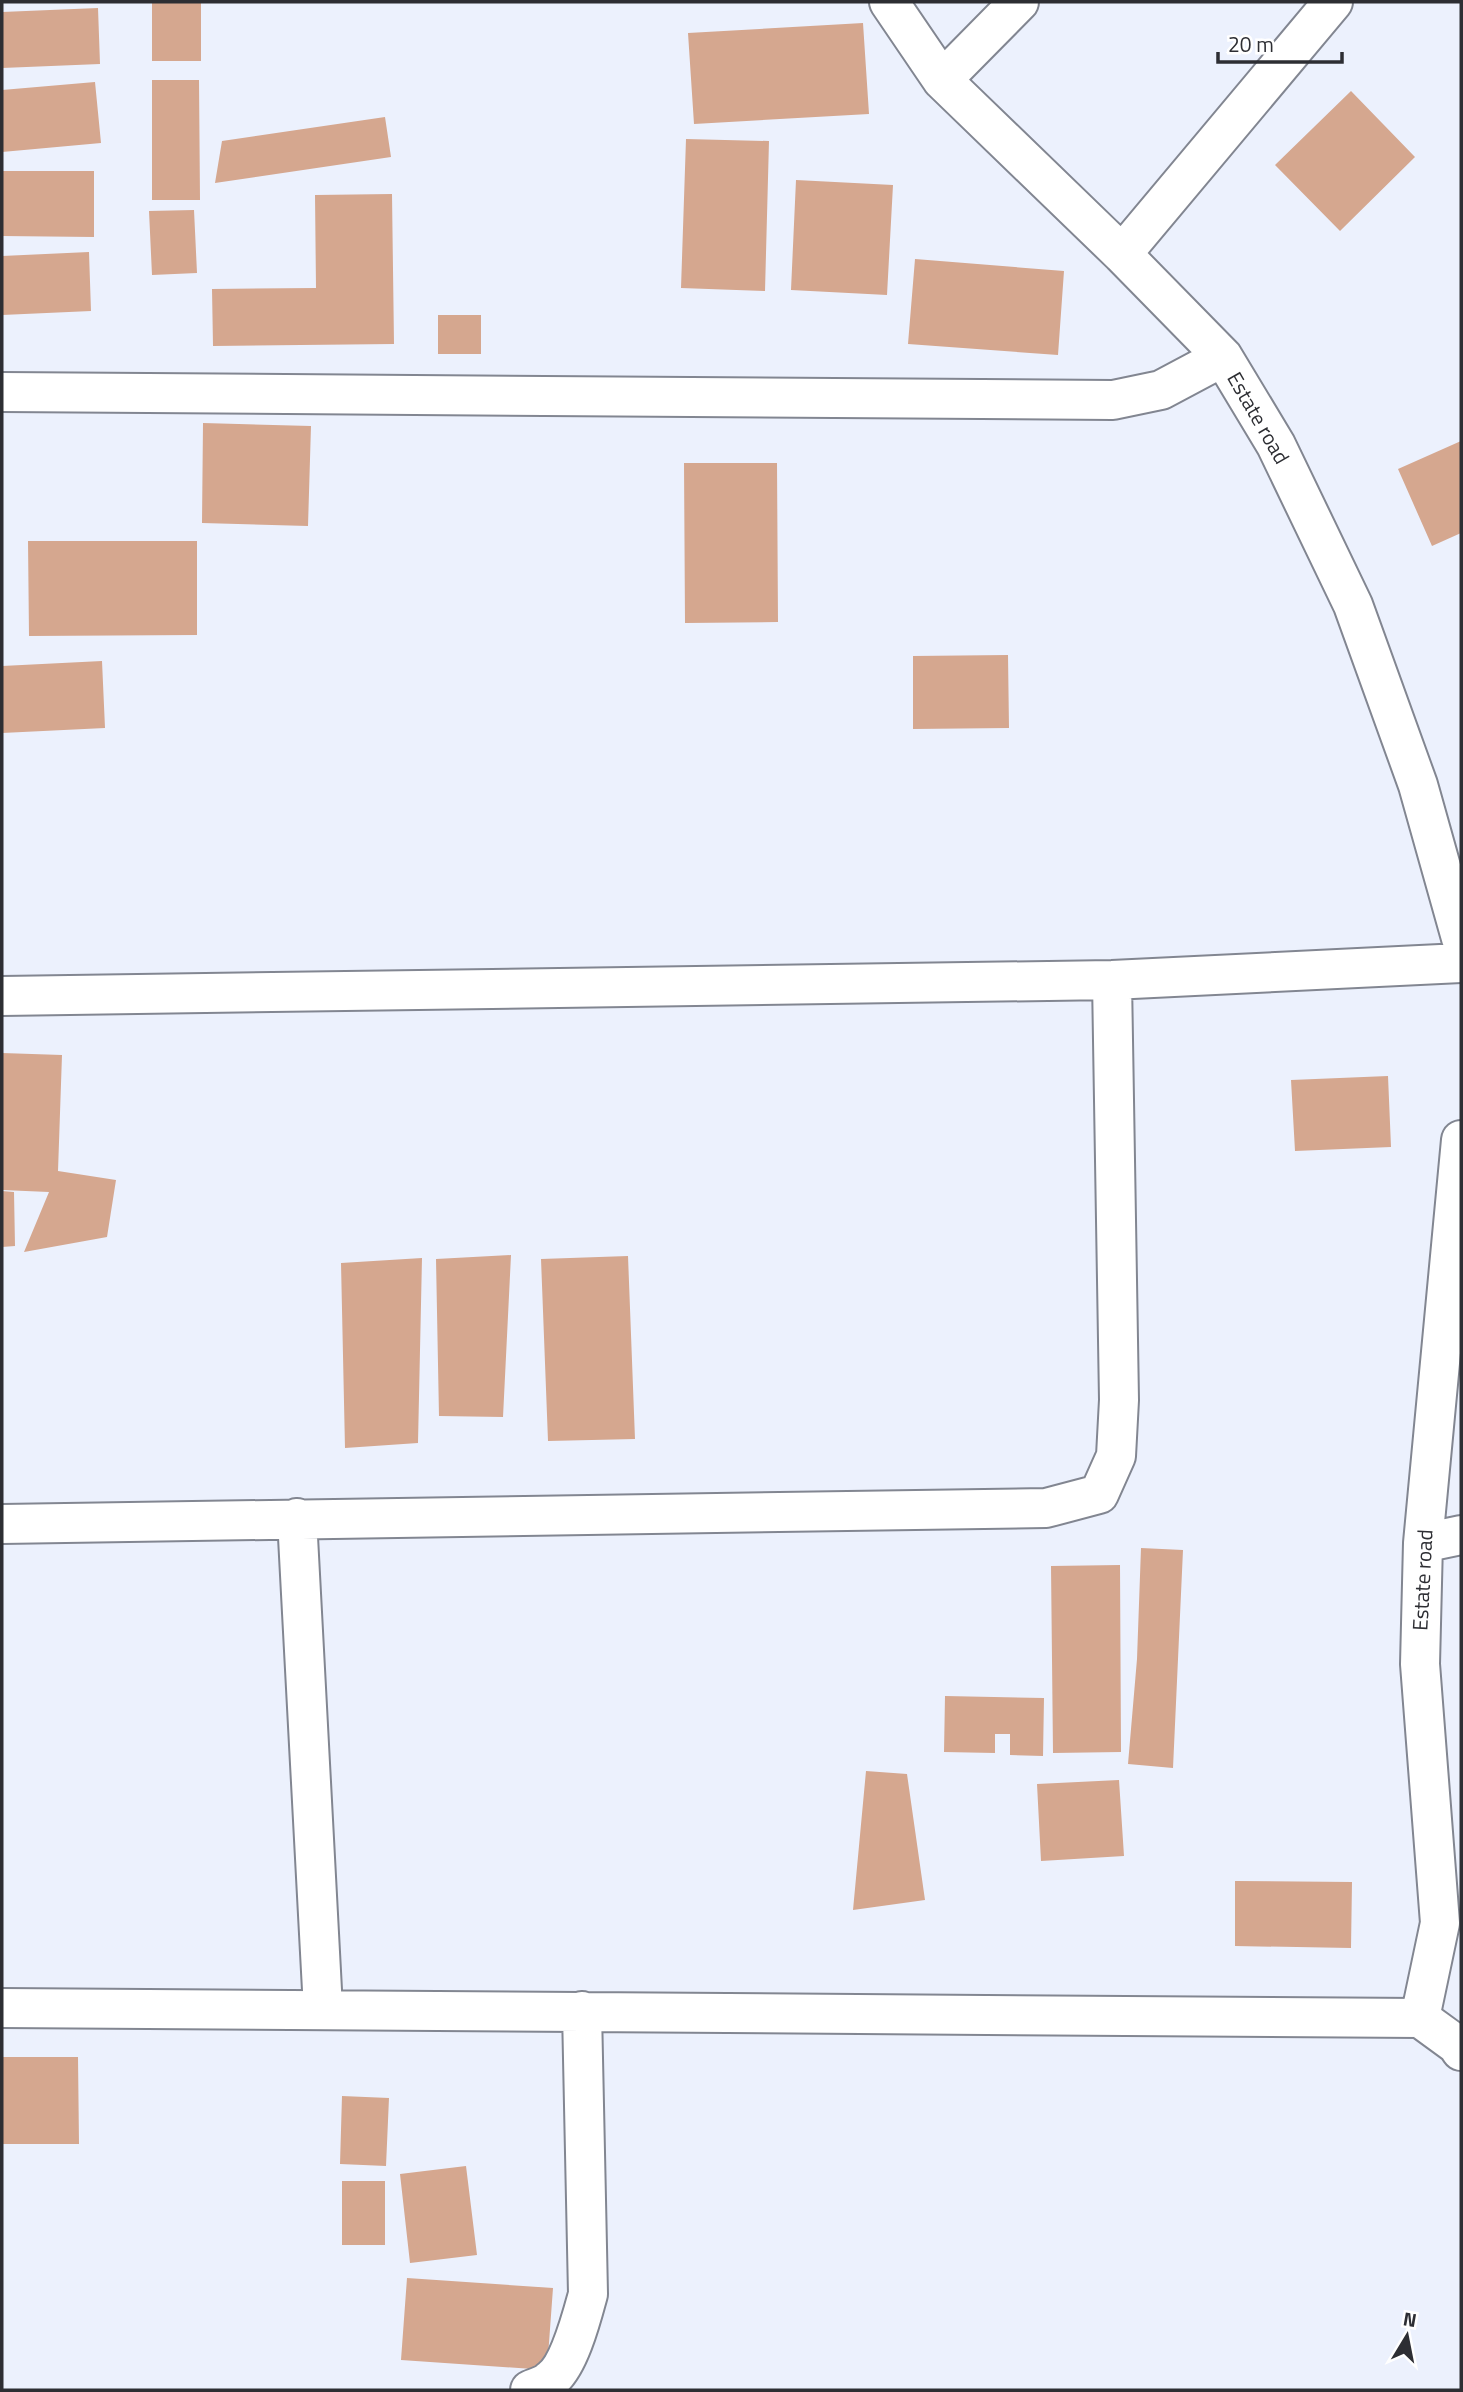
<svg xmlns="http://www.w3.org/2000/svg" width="1463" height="2392" viewBox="0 0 1463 2392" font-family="'Titillium Web',sans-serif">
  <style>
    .building { fill: #d5a78f }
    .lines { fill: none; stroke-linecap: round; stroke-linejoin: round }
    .minor-casing { stroke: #828691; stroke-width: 42 }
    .minor { stroke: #fff; stroke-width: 38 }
    .labels { text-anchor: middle; stroke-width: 6; stroke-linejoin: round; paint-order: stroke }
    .street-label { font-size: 21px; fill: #2d2e33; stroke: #fff }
  </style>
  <rect width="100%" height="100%" fill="#ecf1fd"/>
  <path class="building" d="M 152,2 L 201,2 L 201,61 L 152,61 Z
    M 98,8 L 100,64 L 2,68 L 2,12 Z
    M 863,23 L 869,114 L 694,124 L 688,33 Z
    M 152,80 L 199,80 L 200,200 L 152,200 Z
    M 95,82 L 101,143 L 2,152 L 2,90 Z
    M 1351,91 L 1415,157 L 1340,231 L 1275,165 Z
    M 385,117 L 391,157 L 215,183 L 222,141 Z
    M 686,139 L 769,141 L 765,291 L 681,288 Z
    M 2,171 L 94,171 L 94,237 L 2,236 Z
    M 796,180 L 893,185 L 887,295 L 791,290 Z
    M 392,194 L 394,344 L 213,346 L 212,289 L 316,288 L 315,195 Z
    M 194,210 L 197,273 L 152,275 L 149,211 Z
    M 89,252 L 91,311 L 2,315 L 2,256 Z
    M 915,259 L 1064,271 L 1058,355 L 908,344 Z
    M 438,315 L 481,315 L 481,354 L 438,354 Z
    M 203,423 L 311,426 L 308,526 L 202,523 Z
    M 1461,441 L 1461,533 L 1432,546 L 1398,469 Z
    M 684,463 L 777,463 L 778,622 L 685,623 Z
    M 28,541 L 197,541 L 197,635 L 29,636 Z
    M 1008,655 L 1009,728 L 913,729 L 913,656 Z
    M 102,661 L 105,728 L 2,733 L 2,666 Z
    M 2,1053 L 62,1055 L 58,1171 L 116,1180 L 107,1237 L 24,1252 L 49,1192 L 2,1190 Z
    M 1388,1076 L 1391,1147 L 1295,1151 L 1291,1080 Z
    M 2,1191 L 14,1192 L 15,1246 L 2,1247 Z
    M 511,1255 L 503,1417 L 439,1416 L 436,1259 Z
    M 628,1256 L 635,1439 L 548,1441 L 541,1259 Z
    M 422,1258 L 418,1443 L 345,1448 L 341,1263 Z
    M 1141,1548 L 1183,1550 L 1173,1768 L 1128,1764 L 1137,1659 Z
    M 1120,1565 L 1121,1752 L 1053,1753 L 1051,1566 Z
    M 945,1696 L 1044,1698 L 1043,1756 L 1010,1755 L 1010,1734 L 995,1734 L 995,1753 L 944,1752 Z
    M 866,1771 L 907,1774 L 925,1900 L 853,1910 Z
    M 1119,1780 L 1124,1856 L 1041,1861 L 1037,1784 Z
    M 1235,1881 L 1352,1882 L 1351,1948 L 1235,1946 Z
    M 2,2057 L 78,2057 L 79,2144 L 2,2144 Z
    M 342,2096 L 389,2098 L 386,2166 L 340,2164 Z
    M 466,2166 L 477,2255 L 410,2263 L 400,2174 Z
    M 342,2181 L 385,2181 L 385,2245 L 342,2245 Z
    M 407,2278 L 553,2288 L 547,2370 L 401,2360 Z"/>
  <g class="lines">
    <g class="minor-casing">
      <path id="minor" d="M 889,2 L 942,80 L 1122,254 L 1223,357 L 1276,445 L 1353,605 L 1418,785 L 1461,938
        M 942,80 L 1019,2
        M 1122,254 L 1333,2
        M 2,392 L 1113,400 L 1161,390 L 1223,357
        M 2,996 L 1112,980 L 1461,963
        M 297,1518 L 323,2009
        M 2,1524 L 1046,1508 L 1099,1494 L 1116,1456 L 1119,1400 L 1112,980
        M 1423,1543 L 1461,1535
        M 2,2008 L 1420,2018 L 1457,2045 L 1461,2051
        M 1420,2018 L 1440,1923 L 1420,1664 L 1423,1543 L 1461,1140
        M 530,2390 C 537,2387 545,2385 550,2380 C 569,2367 582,2316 588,2294 L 582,2011"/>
    </g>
    <use href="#minor" class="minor"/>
  </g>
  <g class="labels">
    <g class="street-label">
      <text transform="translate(1258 418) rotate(60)" y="7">Estate road</text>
      <text transform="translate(1423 1580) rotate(-87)" y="7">Estate road</text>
    </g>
  </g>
  <rect width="1463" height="2392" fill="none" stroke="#2d2e33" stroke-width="7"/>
  <g transform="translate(1407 2336) rotate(10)" stroke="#ffffff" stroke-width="5" paint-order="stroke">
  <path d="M0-5L12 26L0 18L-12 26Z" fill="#2d2e33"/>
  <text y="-10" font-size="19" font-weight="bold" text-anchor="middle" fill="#2d2e33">N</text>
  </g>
  <path d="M1218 52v10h124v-10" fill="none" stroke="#2d2e33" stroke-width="3.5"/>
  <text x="1228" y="52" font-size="21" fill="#2d2e33" stroke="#ffffff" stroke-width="5" paint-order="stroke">20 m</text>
</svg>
